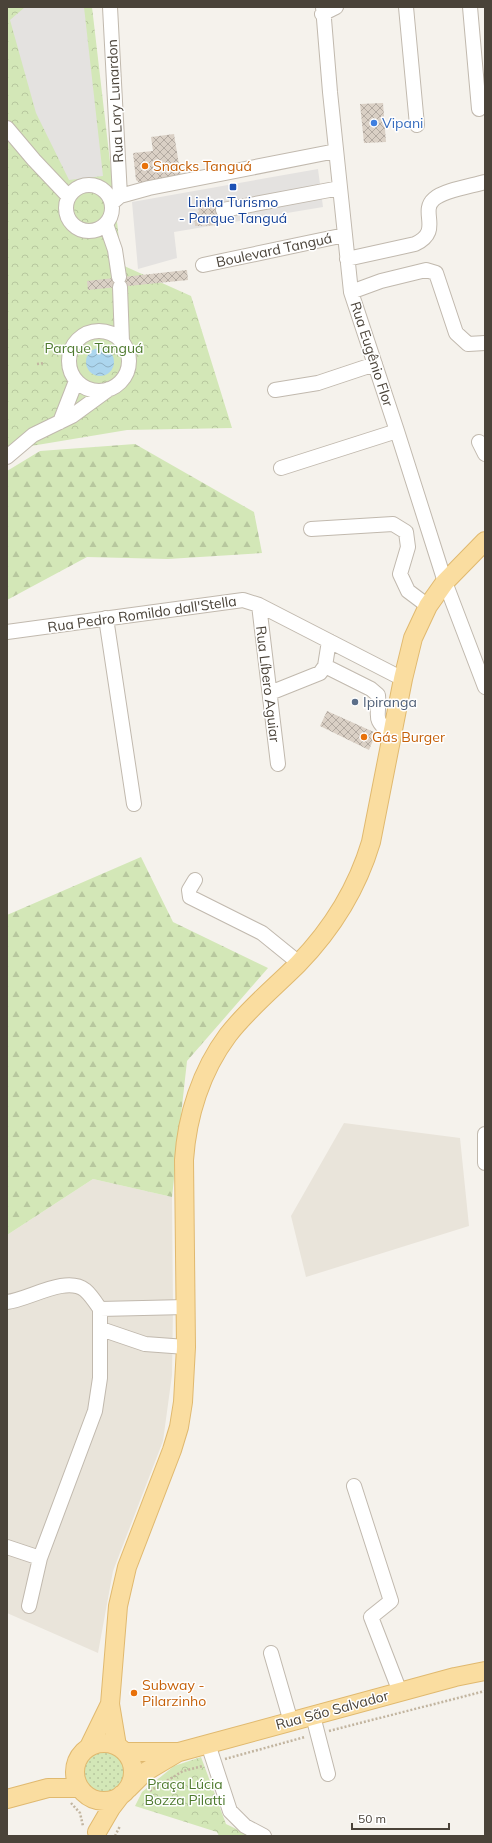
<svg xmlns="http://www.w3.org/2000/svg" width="492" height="1843" viewBox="0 0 492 1843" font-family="Mulish,sans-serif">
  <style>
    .residential { fill: #e9e4da }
    .grass { fill: url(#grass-dots) }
    .forest { fill: url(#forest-firs) }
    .park { fill: url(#park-crowns) }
    .parking { fill: #e4e2e0 }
    .water { fill: url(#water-waves) }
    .building { fill: url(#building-cross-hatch) }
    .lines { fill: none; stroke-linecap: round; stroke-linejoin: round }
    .minor-casing { stroke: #c1b9ae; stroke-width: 16 }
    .major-casing { stroke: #e0b96f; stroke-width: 20 }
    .path { stroke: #c2b5a0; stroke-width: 2.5; stroke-dasharray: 2 2; stroke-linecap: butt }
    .minor { stroke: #fff; stroke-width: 14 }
    .major { stroke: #fadda0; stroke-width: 18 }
    .shop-dot { fill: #3f7fe0; stroke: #fff; stroke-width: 1.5 }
    .food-dot { fill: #e8710a; stroke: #fff; stroke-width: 1.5 }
    .transit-dot { fill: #1a4fb4; stroke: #fff; stroke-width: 1.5 }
    .service-dot { fill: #5c6f8a; stroke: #fff; stroke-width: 1.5 }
    .labels { text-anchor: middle; stroke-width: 3; stroke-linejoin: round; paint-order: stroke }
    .street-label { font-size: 14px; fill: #4a4339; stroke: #fff }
    .shop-label { font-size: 14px; fill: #366cbe; stroke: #fff; text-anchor: start }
    .food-label { font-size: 14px; fill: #c56008; stroke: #fff; text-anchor: start }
    .transit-label { font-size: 14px; fill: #164399; stroke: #fff }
    .park-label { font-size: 14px; fill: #4e7a2e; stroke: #fff }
    .service-label { font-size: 14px; fill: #4e5e75; stroke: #fff; text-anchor: start }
  </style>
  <defs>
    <pattern id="grass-dots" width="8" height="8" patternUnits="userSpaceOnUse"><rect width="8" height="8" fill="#d3e7b7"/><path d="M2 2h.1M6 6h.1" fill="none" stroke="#b7c79e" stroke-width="1.8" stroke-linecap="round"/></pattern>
    <pattern id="forest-firs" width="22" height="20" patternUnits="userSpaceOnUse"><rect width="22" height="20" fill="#d3e7b7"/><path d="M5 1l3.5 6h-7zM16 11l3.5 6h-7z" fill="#b7c79e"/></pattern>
    <pattern id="park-crowns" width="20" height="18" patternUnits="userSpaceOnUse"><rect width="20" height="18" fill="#d3e7b7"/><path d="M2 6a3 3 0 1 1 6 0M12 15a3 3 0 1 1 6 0" fill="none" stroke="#b7c79e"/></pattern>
    <pattern id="water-waves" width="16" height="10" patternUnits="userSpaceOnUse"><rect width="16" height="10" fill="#acd6ee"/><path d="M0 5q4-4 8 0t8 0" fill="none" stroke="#8eafc2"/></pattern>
    <pattern id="building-cross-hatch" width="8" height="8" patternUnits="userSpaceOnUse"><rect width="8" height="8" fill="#dad0c5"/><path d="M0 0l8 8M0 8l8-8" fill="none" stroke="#b3aaa1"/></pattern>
  </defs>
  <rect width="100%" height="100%" fill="#f5f2ec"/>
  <path class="residential" d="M 344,1123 L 460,1138 L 469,1226 L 306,1277 L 291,1216 Z
    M 93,1179 L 172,1197 L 173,1307 L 172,1375 L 163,1441 L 113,1571 L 98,1653 L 7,1613 L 7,1235 Z"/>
  <path class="grass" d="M82 1771a22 22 0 1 1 44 0a22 22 0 1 1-44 0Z"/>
  <path class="forest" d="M 135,444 L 254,512 L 262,553 L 168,559 L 87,557 L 7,600 L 7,471 L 40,451 Z
    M 141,857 L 173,922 L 268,968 L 187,1061 L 172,1197 L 93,1179 L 7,1235 L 7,915 Z"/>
  <path class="park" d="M 7,7 L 92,7 L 122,265 L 191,296 L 232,428 L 127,430 L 7,450 Z
    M 201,1757 L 226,1824 L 251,1836 L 219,1836 L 217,1832 L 135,1806 L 142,1792 L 174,1766 Z"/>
  <path class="parking" d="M 25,7 L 84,7 L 103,176 L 69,180 L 36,113 L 10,20 Z
    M 318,169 L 323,207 L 174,232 L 177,258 L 138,269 L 132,202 Z"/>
  <path class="water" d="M86 362a14 14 0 1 1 28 0a14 14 0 1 1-28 0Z"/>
  <path class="building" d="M 383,103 L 386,142 L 364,143 L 360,104 Z
    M 174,134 L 181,177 L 141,184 L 136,180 L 133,153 L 153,151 L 151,137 Z
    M 215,202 L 220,225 L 195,226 L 194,213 L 199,212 L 198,204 Z
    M 187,270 L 188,280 L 88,290 L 87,281 Z
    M 327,711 L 376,733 L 369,750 L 320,726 Z"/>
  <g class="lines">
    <g class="minor-casing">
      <path id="minor" d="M 110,7 L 120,196
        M 323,7 L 330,92 L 351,292 L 397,431 L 445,582 L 485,687
        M 406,7 L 417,125
        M 470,7 L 479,109
        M 322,14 L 336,7
        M 7,128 L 34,160 L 69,197
        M66 208a23 23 0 1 1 46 0a23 23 0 1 1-46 0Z
        M 112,203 L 120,196 L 149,188 L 336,151
        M 223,210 L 340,188
        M 106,224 L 115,250 L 119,277
        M 347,259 L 415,244 C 443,231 419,212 434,199 C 444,190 472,186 485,182
        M 203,265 L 345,235
        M 120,287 L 122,342
        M 351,292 L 381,281 L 426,270 L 436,273 L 456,333 L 468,344 L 485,343
        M69 361a30 30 0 1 1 60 0a30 30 0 1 1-60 0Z
        M 275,390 L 318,383 L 375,364
        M 60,422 L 76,381
        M 479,442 L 485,454
        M 7,457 L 33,435 L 72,416 L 109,389
        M 281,468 L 397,431
        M 311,529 L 393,524 L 406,532 L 408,547 L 400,574 L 408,591 L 428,606
        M 259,605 L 278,764
        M 106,618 L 134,804
        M 7,632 L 243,600 L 259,605 L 403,679
        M 325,666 L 371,689 L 378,695 C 380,719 371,716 391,735
        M 270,693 L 320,673 L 325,666 L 329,641
        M 195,880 L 189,890 L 190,897 L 262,933 L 299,963
        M 485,1134 L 485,1163
        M 7,1302 C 28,1300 66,1275 85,1290 C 91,1295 96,1303 100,1309 L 100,1378 L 95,1411 L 40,1558 L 29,1606
        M 100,1309 L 186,1307
        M 101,1329 L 145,1344 L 186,1347
        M 354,1486 L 391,1601 L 371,1617 L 400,1692
        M 7,1547 L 40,1558
        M 271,1653 L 291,1722
        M 313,1716 L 328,1774
        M 208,1744 L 230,1811 L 245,1826 L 264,1836"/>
    </g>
    <g class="major-casing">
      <path id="major" d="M75 1772a29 29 0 1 1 58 0a29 29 0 1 1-58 0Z
        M 117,1746 L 110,1704 L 118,1606 L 127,1567 L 172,1450 L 179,1427 L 183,1402 L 186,1347 L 184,1160 C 187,1116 201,1071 228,1035 C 248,1009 275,987 298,964 C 332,929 357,889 371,842 L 403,679 L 413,638 L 428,606 L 445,582 L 485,541
        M 89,1747 L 110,1704
        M 125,1752 L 179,1752 L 455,1677 L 485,1671
        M 128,1789 L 145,1772 L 177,1753
        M 7,1799 L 48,1788 L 80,1788
        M 97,1832 L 111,1808 L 121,1795"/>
    </g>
    <path class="path" d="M 37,364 L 45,363
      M 329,1731 L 485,1691
      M 225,1759 L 305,1737
      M 150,1791 L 183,1771 L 203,1766
      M 71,1803 L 80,1813 L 83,1826
      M 115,1836 L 120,1826"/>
    <use href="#minor" class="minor"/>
    <use href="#major" class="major"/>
  </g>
  <circle class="shop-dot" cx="374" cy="123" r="4"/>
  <g class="food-dot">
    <circle cx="145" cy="166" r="4"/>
    <circle cx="364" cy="737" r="4"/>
    <circle cx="134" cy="1693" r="4"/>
  </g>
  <rect class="transit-dot" x="229" y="183" width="8" height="8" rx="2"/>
  <circle class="service-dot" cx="355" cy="702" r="4"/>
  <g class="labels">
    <g class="street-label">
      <text transform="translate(115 101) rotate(-93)" y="5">Rua Lory Lunardon</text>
      <text transform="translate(274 250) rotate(-12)" y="5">Boulevard Tanguá</text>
      <text transform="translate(372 354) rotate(72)" y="5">Rua Eugênio Flor</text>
      <text transform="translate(142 614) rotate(-8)" y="5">Rua Pedro Romildo dall'Stella</text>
      <text transform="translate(268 684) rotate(83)" y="5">Rua Líbero Aguiar</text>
      <text transform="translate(332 1710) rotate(-15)" y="5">Rua São Salvador</text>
    </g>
    <g class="shop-label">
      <text x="382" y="128">Vipani</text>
    </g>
    <g class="food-label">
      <text x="153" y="171">Snacks Tanguá</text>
      <text x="372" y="742">Gás Burger</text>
      <text x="142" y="1690">Subway -<tspan x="142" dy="16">Pilarzinho</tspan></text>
    </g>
    <g class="transit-label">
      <text x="233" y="207">Linha Turismo<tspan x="233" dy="16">- Parque Tanguá</tspan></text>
    </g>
    <g class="park-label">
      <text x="94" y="353">Parque Tanguá</text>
      <text x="185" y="1789">Praça Lúcia<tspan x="185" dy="16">Bozza Pilatti</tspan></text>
    </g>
    <g class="service-label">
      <text x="363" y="707">Ipiranga</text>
    </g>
  </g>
  <rect width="492" height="1843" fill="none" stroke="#4a4339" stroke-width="16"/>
  <path d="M352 1823v6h97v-6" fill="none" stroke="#4a4339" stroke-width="2"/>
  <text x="358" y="1823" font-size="12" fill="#4a4339" stroke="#ffffff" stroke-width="3" paint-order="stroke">50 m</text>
</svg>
